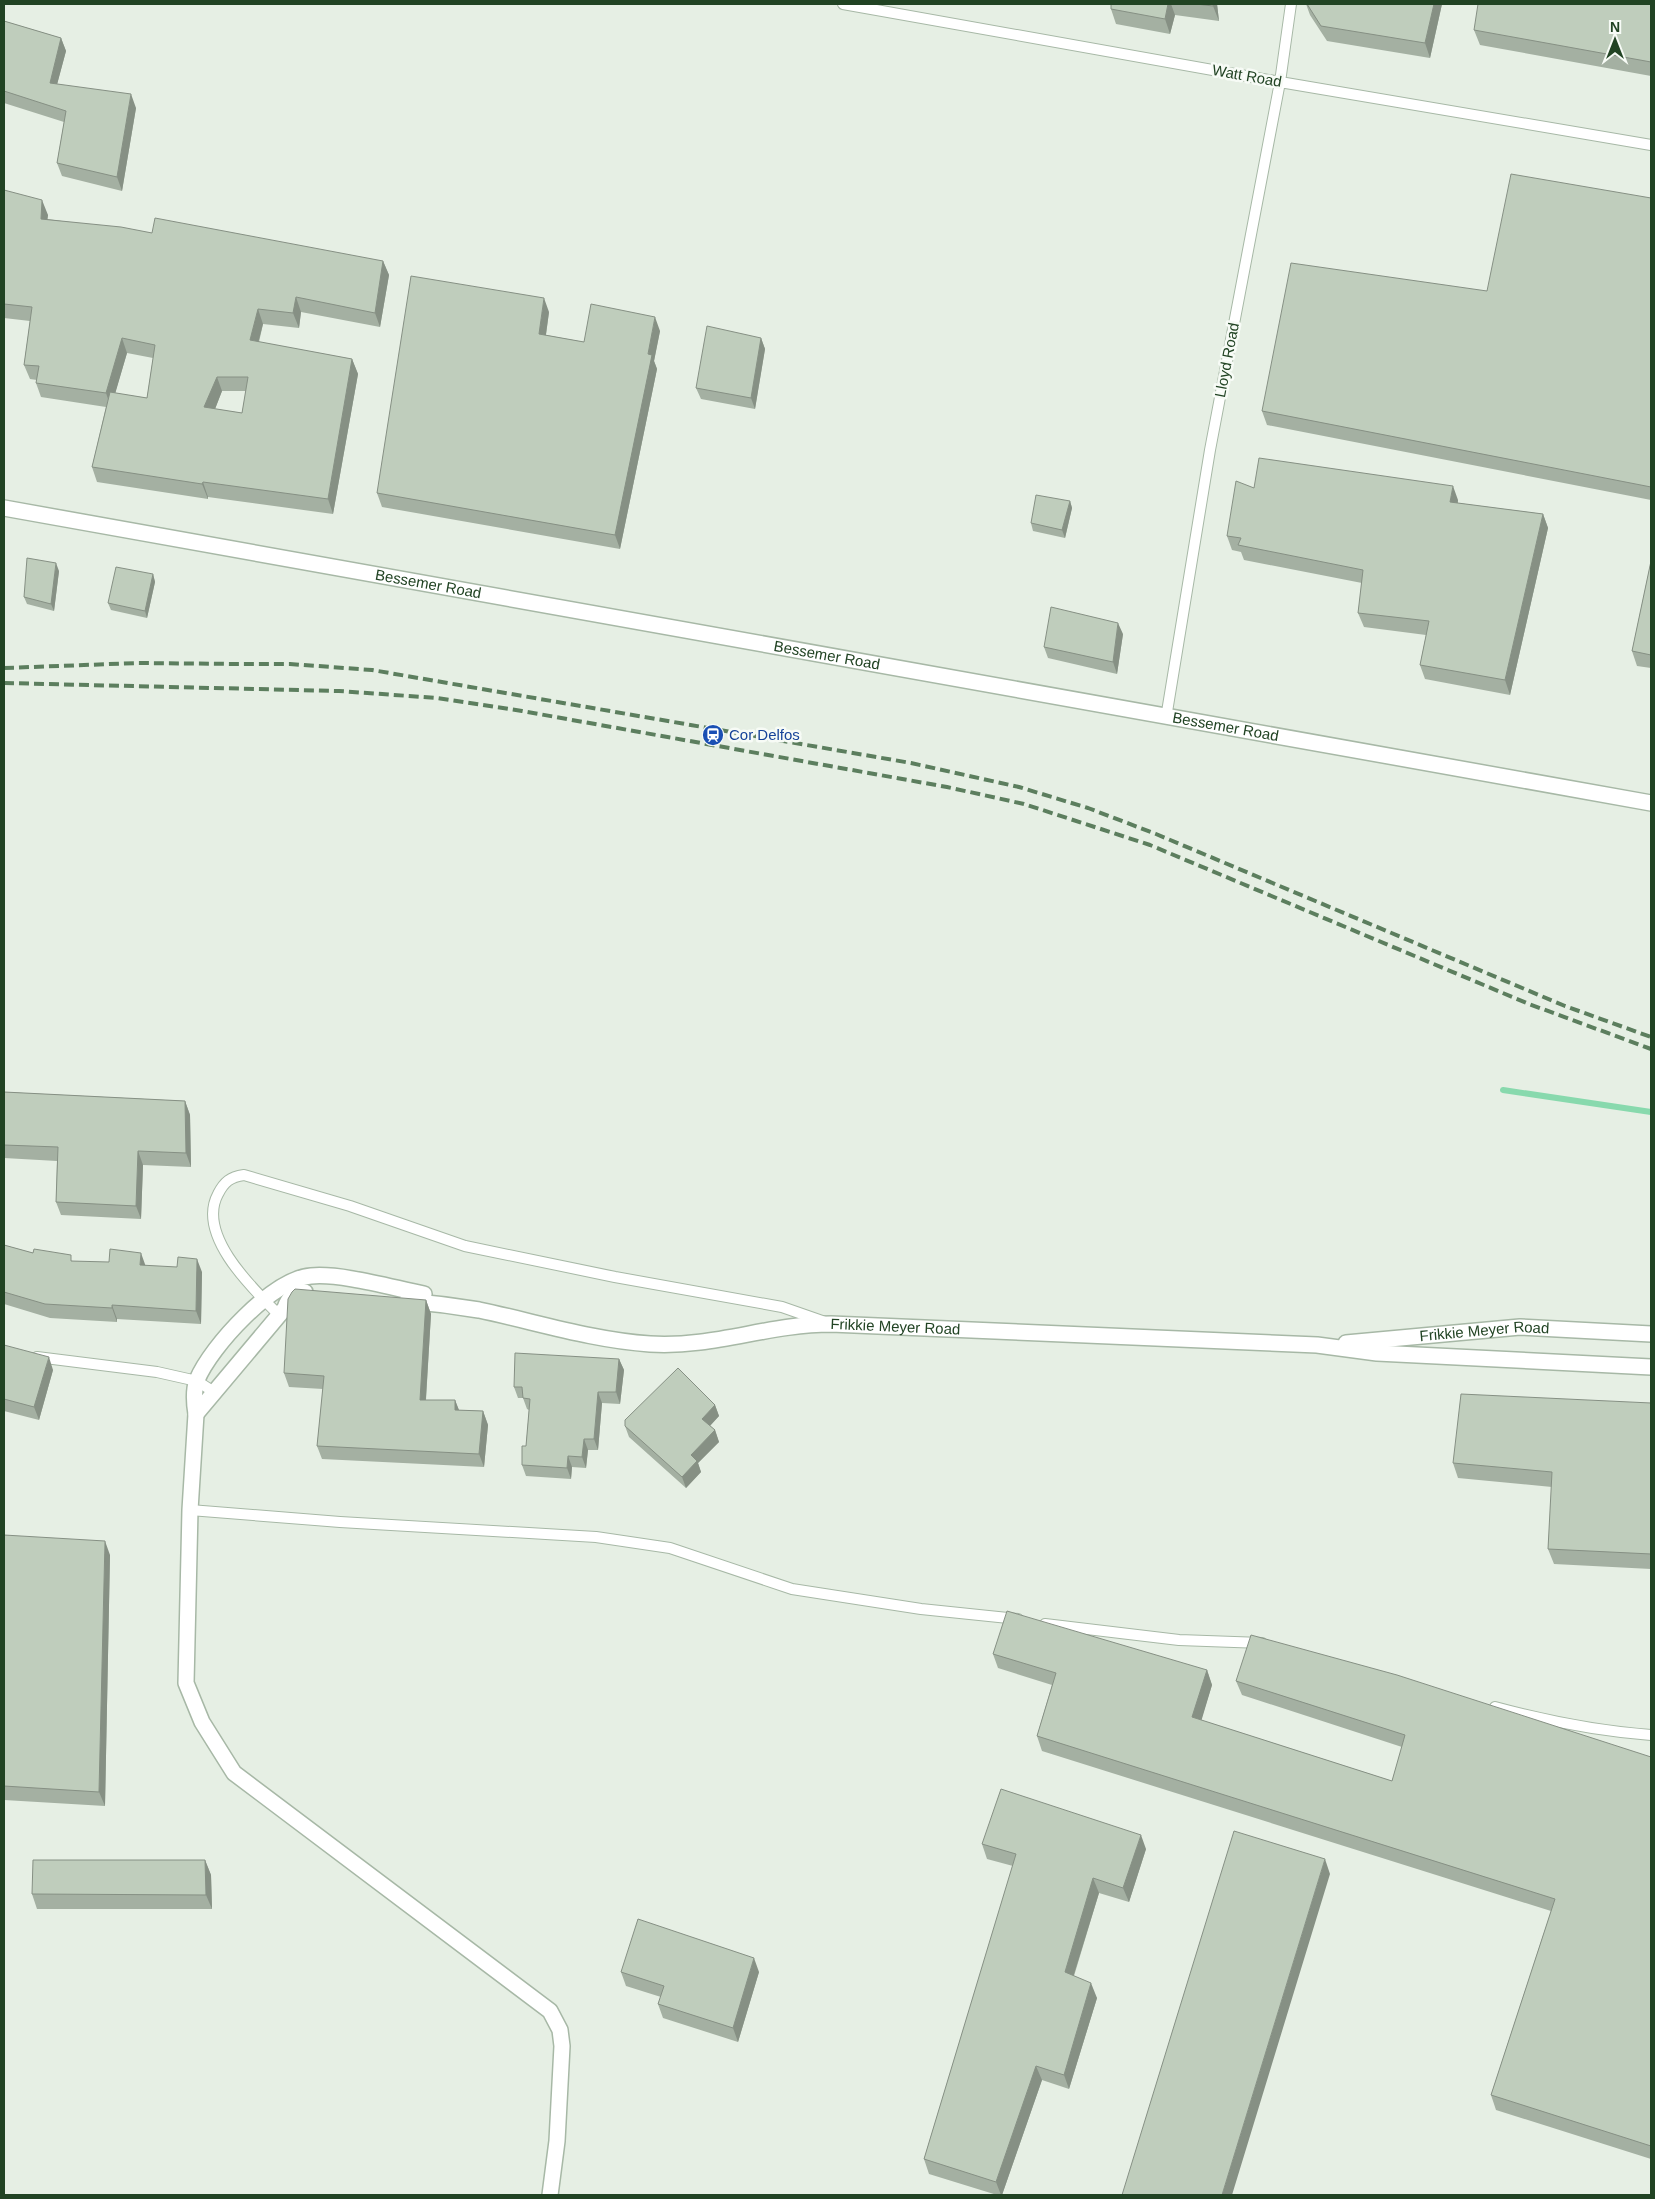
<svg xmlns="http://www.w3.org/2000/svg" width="1655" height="2199" viewBox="0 0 1655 2199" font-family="Arial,sans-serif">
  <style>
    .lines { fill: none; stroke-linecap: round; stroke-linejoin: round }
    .stream { stroke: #88d9ad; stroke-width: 6 }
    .lane-casing { stroke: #a7b8a6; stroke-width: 12 }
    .street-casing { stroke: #a7b8a6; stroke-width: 18 }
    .lane { stroke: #fff; stroke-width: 10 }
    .street { stroke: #fff; stroke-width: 15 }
    .rail { stroke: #5c7e5e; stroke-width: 4; stroke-dasharray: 10 5; stroke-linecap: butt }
    .wall { fill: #a4b0a2; fill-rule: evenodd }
    .shaded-wall { fill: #869084 }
    .building { fill: #bfcdbc; stroke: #869084; fill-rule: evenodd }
    .labels { text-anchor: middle; stroke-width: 5; stroke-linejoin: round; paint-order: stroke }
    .street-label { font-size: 15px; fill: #214323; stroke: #f7fbf6 }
    .transit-label { font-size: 15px; fill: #164399; stroke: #f7fbf6; text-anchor: start }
  </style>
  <rect width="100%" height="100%" fill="#e6efe4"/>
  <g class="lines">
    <path class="stream" d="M 1503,1090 L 1651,1112"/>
    <g class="lane-casing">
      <path id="lane" d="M 843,4 L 1280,82 L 1651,145
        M 1166,718 L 1210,450 L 1280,82 L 1291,4
        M 279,1315 C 253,1289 196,1235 218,1194 C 224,1182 230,1177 244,1175 L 350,1206 L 465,1246 L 615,1277 L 782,1307 L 825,1322
        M 37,1357 L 157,1372 L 197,1381 L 214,1392
        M 190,1510 L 340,1522 L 596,1537 L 670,1548 L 792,1589 L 921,1609 L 1018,1619
        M 1045,1624 L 1179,1640 L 1262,1643
        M 1495,1707 C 1547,1721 1598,1731 1651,1735"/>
    </g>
    <g class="street-casing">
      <g id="street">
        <path id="s1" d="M 4,508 L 1651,803"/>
        <path d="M 424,1294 C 393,1288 341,1273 311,1276 C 273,1279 211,1346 197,1380 C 193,1391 194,1402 196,1414 L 190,1510 L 186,1683 L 202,1722 L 234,1773 L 550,2011 L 560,2030 L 562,2046 L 557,2141 L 550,2195"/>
        <path id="s2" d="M 407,1301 C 431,1303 455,1306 479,1310 C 536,1322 592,1340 650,1344 C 714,1348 768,1324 831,1324 L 1317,1345 L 1377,1353 L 1651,1367"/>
        <path id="s3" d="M 1346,1343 L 1520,1327 L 1651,1334"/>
        <path d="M 196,1414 L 285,1308 C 288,1298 295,1293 305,1292"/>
      </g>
    </g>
    <use href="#lane" class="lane"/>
    <use href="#street" class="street"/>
    <path class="rail" d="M 4,668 L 138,663 L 237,664 L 290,664 L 372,670 L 911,763 L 1019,787 L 1088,808 L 1156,834 L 1565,1006 L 1651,1037
      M 4,683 L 339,691 L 437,698 L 522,711 L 947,787 L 1024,804 L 1150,845 L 1529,1004 L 1651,1049"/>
  </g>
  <path class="wall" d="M 1111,4 L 1217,4 L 1219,21 L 1175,15 L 1170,34 L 1116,24 L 1111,9 Z
    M 1306,4 L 1442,4 L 1430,58 L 1327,41 L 1310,15 Z
    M 1651,4 L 1651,76 L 1480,45 L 1474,30 Z
    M 4,21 L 61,38 L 66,51 L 57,84 L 136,108 L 122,191 L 62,176 L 57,163 L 64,122 L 4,103 Z
    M 4,190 L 48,215 L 47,219 L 152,233 L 383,261 L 389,275 L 380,327 L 301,312 L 299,328 L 263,324 L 259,342 L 352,359 L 358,374 L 333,514 L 208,497 L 208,499 L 97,482 L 92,467 L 106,407 L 41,397 L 36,383 L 37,380 L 30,379 L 24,365 L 30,321 L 4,318 ZM 127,353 L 153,358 L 147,398 L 115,393 ZM 222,391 L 246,391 L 242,413 L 215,409 Z
    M 1651,198 L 1651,500 L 1267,425 L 1262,411 L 1487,291 Z
    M 549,312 L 546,335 L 584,342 L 660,331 L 654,361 L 657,369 L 620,549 L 382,507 L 377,493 Z
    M 761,338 L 765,349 L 755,409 L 701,399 L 696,388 Z
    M 1254,488 L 1458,500 L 1458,503 L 1543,514 L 1548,528 L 1510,695 L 1425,679 L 1420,665 L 1426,635 L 1364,627 L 1358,613 L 1362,583 L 1244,560 L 1241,552 L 1232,550 L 1227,536 Z
    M 1070,501 L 1072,508 L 1065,538 L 1033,531 L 1031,523 Z
    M 1651,561 L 1651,668 L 1637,666 L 1632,651 Z
    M 59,571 L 54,611 L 27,604 L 24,597 Z
    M 153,574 L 155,582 L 147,618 L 111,610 L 108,603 Z
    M 1123,634 L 1117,674 L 1048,658 L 1044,647 Z
    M 4,1092 L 185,1101 L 190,1115 L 191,1167 L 143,1165 L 141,1219 L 61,1215 L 56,1202 L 57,1161 L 4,1158 Z
    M 4,1245 L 33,1253 L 73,1261 L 146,1266 L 202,1272 L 201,1324 L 117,1319 L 117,1322 L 50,1318 L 4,1304 Z
    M 426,1300 L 431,1314 L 426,1400 L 455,1400 L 459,1410 L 483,1411 L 488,1425 L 484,1467 L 322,1459 L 317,1446 L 323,1389 L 289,1387 L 284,1373 Z
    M 4,1345 L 53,1370 L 39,1420 L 4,1411 Z
    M 619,1359 L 624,1370 L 620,1404 L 602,1403 L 598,1450 L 588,1450 L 586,1468 L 572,1467 L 571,1479 L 526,1476 L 522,1465 L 526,1446 L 529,1410 L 527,1409 L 523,1398 L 518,1398 L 514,1387 Z
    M 1651,1403 L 1651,1569 L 1554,1564 L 1548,1549 L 1552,1487 L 1458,1478 L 1453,1463 Z
    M 715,1405 L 719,1416 L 710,1426 L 715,1430 L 719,1442 L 698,1463 L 701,1472 L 686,1488 L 629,1437 L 625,1426 Z
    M 4,1535 L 110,1555 L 105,1806 L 4,1800 Z
    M 993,1654 L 1207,1670 L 1212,1685 L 1201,1720 L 1392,1781 L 1402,1747 L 1242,1695 L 1236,1681 L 1651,1757 L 1651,2159 L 1496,2110 L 1491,2095 L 1551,1911 L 1042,1751 L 1037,1736 L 1052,1685 L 998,1668 Z
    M 982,1844 L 1146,1849 L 1129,1902 L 1099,1893 L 1074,1976 L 1097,1998 L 1069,2089 L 1042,2080 L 1002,2195 L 997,2195 L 929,2174 L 924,2159 L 1013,1866 L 987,1859 Z
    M 205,1860 L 211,1875 L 212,1909 L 37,1909 L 32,1894 Z
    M 621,1972 L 759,1972 L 738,2042 L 663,2018 L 658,2004 L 661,1997 L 626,1986 Z"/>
  <path class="shaded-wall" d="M 1168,4 L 1171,4 L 1175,15 L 1170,34 L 1165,19 Z
    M 1213,4 L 1217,4 L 1219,21 L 1213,6 Z
    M 1434,4 L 1442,4 L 1430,58 L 1425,43 Z
    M 61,38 L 66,51 L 54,96 L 50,83 Z
    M 131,94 L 136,108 L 122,191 L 117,177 Z
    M 42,200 L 48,215 L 46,233 L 41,219 Z
    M 383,261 L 389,275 L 380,327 L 375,313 Z
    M 296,297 L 301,312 L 299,328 L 293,313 Z
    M 544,298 L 549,312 L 544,348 L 539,334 Z
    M 258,309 L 263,324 L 255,355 L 250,340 Z
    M 655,317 L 660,331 L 654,361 L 657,369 L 620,549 L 615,535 Z
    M 122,338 L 127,353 L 111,408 L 106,393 Z
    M 761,338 L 765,349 L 755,409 L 751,398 Z
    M 352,359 L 358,374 L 333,514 L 328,499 Z
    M 217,377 L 222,391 L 210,422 L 204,407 Z
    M 203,482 L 208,497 L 208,499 L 202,484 Z
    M 1453,486 L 1458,500 L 1455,516 L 1450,502 Z
    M 1070,501 L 1072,508 L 1065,538 L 1062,530 Z
    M 1543,514 L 1548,528 L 1510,695 L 1505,680 Z
    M 56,563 L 59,571 L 54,611 L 51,604 Z
    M 153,574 L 155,582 L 147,618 L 145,611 Z
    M 1118,623 L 1123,634 L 1117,674 L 1113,662 Z
    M 185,1101 L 190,1115 L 191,1167 L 186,1153 Z
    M 138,1151 L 143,1165 L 141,1219 L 136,1206 Z
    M 141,1253 L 146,1267 L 140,1265 Z
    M 197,1259 L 202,1272 L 201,1324 L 196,1311 Z
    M 426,1300 L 431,1314 L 425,1413 L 420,1400 Z
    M 112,1305 L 117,1319 L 117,1322 L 112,1308 Z
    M 49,1357 L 53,1370 L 39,1420 L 34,1407 Z
    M 619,1359 L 624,1370 L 620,1404 L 616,1392 Z
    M 598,1392 L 602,1403 L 598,1450 L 594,1439 Z
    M 455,1400 L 460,1413 L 455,1410 Z
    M 715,1405 L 719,1416 L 706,1430 L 702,1419 Z
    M 483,1411 L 488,1425 L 484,1467 L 479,1454 Z
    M 715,1430 L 719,1442 L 698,1463 L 701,1472 L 686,1488 L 682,1477 L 691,1455 Z
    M 584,1439 L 588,1450 L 586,1468 L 582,1457 Z
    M 568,1456 L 572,1467 L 571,1479 L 567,1468 Z
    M 105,1541 L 110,1555 L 105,1806 L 99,1792 Z
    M 1207,1670 L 1212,1685 L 1198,1732 L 1192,1717 Z
    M 1141,1835 L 1146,1849 L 1129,1902 L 1123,1888 Z
    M 1325,1859 L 1330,1874 L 1232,2195 L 1222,2195 Z
    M 205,1860 L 211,1875 L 212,1909 L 206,1895 Z
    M 1093,1878 L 1099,1893 L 1070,1987 L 1065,1972 Z
    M 754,1958 L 759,1972 L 738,2042 L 733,2028 Z
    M 1091,1983 L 1097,1998 L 1069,2089 L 1064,2075 Z
    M 1036,2066 L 1042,2080 L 1002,2195 L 1001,2195 L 996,2182 Z"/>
  <path class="building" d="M 1111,4 L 1168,4 L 1165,19 L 1111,9 Z
    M 1196,4 L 1213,4 L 1213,6 Z
    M 1307,4 L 1434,4 L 1425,43 L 1321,26 Z
    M 1478,4 L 1651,4 L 1651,62 L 1474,30 Z
    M 4,21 L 61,38 L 50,83 L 131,94 L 117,177 L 57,163 L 66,111 L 4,91 Z
    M 1511,174 L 1651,198 L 1651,487 L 1262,411 L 1291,263 L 1487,291 Z
    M 4,190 L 42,200 L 41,219 L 121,227 L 152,233 L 155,218 L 383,261 L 375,313 L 296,297 L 293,313 L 258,309 L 250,340 L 352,359 L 328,499 L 203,482 L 202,484 L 92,467 L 110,392 L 147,398 L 155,345 L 122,338 L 106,393 L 36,383 L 39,366 L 24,365 L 32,307 L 4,304 ZM 217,377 L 248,377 L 242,413 L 204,407 Z
    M 411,276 L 544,298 L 539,334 L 584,342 L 591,304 L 655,317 L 648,354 L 652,355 L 615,535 L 377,493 Z
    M 707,326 L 761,338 L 751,398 L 696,388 Z
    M 1259,458 L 1453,486 L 1450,502 L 1543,514 L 1505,680 L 1420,665 L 1429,621 L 1358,613 L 1363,570 L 1238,545 L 1241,538 L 1227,536 L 1236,481 L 1254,488 Z
    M 1036,495 L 1070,501 L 1062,530 L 1031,523 Z
    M 27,558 L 56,563 L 51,604 L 24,597 Z
    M 1651,561 L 1651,655 L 1632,651 Z
    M 116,567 L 153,574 L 145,611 L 108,603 Z
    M 1051,607 L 1118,623 L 1113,662 L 1044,647 Z
    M 4,1092 L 185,1101 L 186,1153 L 138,1151 L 136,1206 L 56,1202 L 58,1147 L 4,1145 Z
    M 4,1245 L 33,1253 L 34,1249 L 71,1255 L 71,1261 L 109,1262 L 110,1249 L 141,1253 L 140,1265 L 177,1267 L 178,1257 L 197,1259 L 196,1311 L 112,1305 L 112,1308 L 45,1304 L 4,1292 Z
    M 295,1289 L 426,1300 L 420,1400 L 455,1400 L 455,1410 L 483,1411 L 479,1454 L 317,1446 L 324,1376 L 284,1373 L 288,1299 L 292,1292 Z
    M 4,1345 L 49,1357 L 34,1407 L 4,1399 Z
    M 515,1353 L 619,1359 L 616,1392 L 598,1392 L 594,1439 L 584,1439 L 582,1457 L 568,1456 L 567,1468 L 522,1465 L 522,1446 L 526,1446 L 530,1399 L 523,1398 L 522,1387 L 514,1387 Z
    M 678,1368 L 715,1405 L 702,1419 L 715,1430 L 691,1455 L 697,1461 L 682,1477 L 625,1426 L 625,1420 Z
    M 1461,1394 L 1651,1403 L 1651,1554 L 1548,1549 L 1552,1472 L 1453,1463 Z
    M 4,1535 L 105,1541 L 99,1792 L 4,1786 Z
    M 1007,1611 L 1207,1670 L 1192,1717 L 1392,1781 L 1405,1735 L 1236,1681 L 1251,1635 L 1397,1675 L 1651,1757 L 1651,2146 L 1491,2095 L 1555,1899 L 1037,1736 L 1056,1673 L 993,1654 Z
    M 1001,1789 L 1141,1835 L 1123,1888 L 1093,1878 L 1065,1972 L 1091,1983 L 1064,2075 L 1036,2066 L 996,2182 L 924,2159 L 1016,1854 L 982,1844 Z
    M 1234,1831 L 1325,1859 L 1222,2195 L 1122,2195 Z
    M 33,1860 L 205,1860 L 206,1895 L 32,1894 Z
    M 638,1919 L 754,1958 L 733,2028 L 658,2004 L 664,1986 L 621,1972 Z"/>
  <defs>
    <g id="station-disc" transform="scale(1.125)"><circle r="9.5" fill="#1a4fb4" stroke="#f7fbf6"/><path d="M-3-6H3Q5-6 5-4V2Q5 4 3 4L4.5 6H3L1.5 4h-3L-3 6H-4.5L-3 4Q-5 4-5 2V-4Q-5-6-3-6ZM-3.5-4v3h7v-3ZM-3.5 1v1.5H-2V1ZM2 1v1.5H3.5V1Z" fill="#fff"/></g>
  </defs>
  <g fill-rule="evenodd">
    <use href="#station-disc" x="713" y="735"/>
  </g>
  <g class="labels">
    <g class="street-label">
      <text transform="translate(1247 76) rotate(10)" y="5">Watt Road</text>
      <text transform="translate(1227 360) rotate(-79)" y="5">Lloyd Road</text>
      <text dy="5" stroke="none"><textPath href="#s1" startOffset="431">Bessemer Road</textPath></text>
      <text dy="5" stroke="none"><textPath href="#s1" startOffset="836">Bessemer Road</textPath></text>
      <text dy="5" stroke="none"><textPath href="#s1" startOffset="1241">Bessemer Road</textPath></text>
      <text dy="5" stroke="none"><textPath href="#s2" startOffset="494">Frikkie Meyer Road</textPath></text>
      <text dy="5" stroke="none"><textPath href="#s3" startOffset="139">Frikkie Meyer Road</textPath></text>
    </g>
    <g class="transit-label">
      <text x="729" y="740">Cor Delfos</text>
    </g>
  </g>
  <rect width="1655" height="2199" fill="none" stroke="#214323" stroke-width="10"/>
  <g transform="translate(1615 40)" stroke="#f7fbf6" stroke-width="4" paint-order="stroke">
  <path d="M0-4L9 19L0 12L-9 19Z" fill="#214323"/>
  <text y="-8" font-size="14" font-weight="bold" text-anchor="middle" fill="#214323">N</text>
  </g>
</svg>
